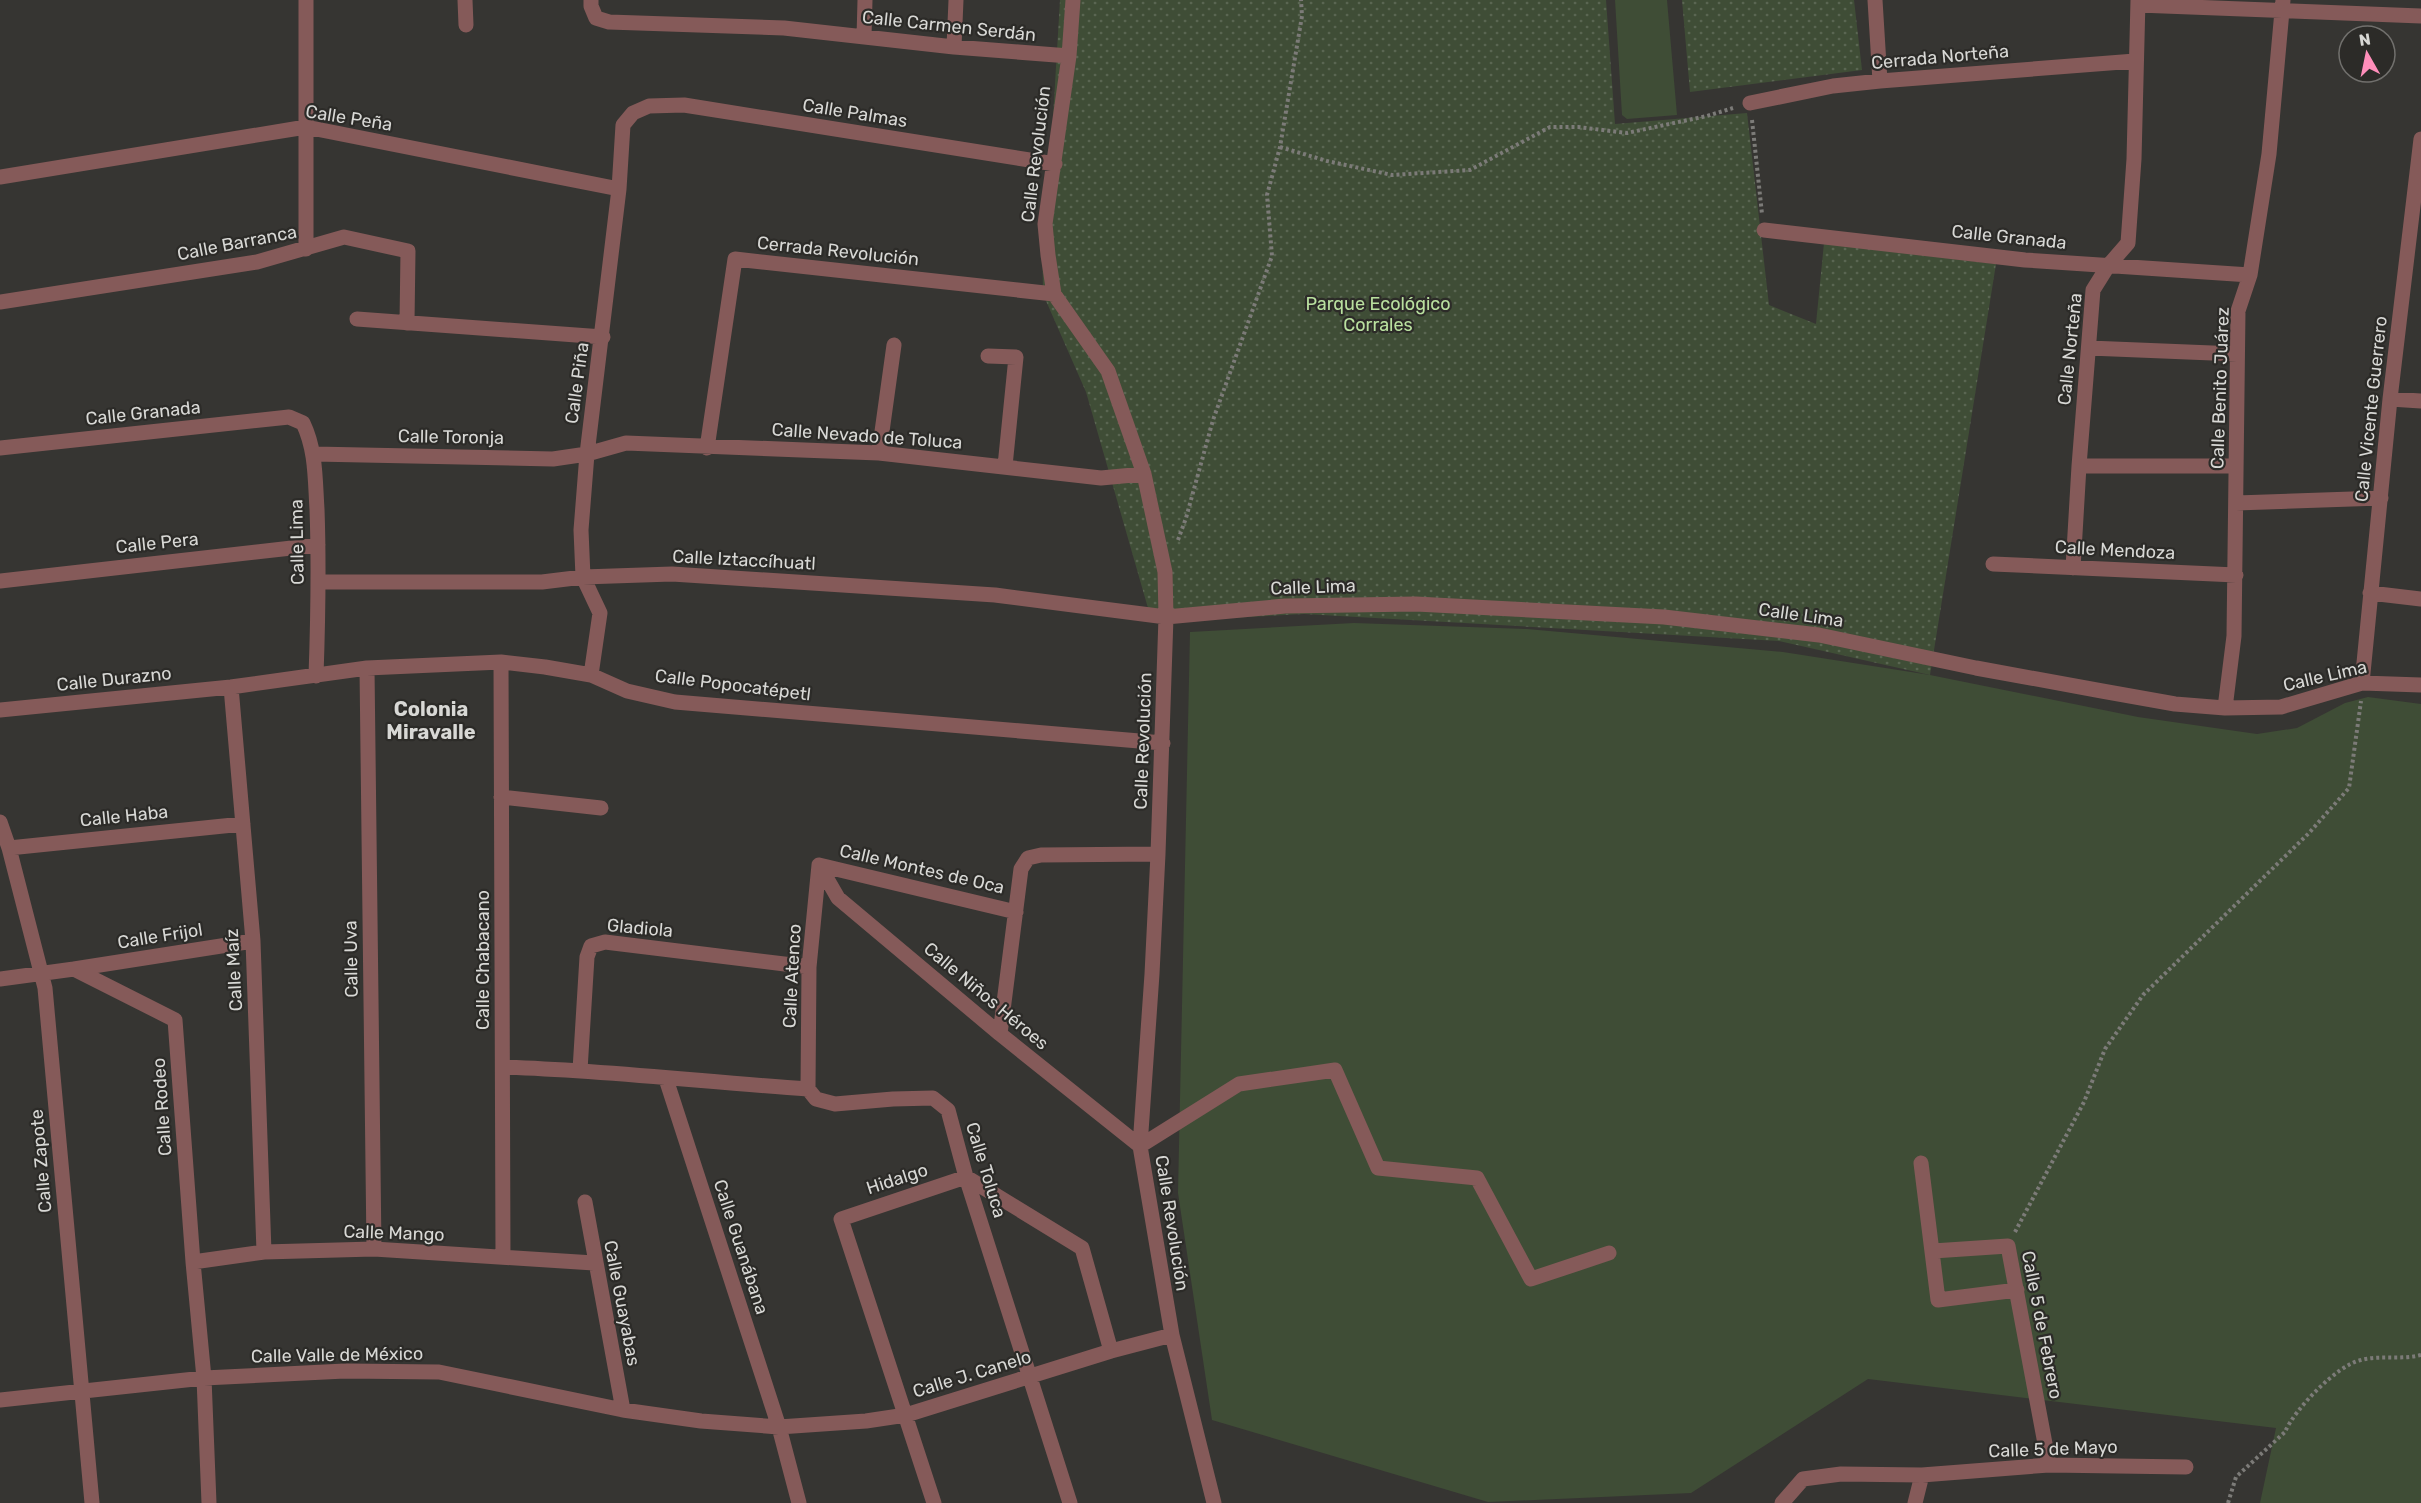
<svg xmlns="http://www.w3.org/2000/svg" width="2421" height="1503" viewBox="0 0 2421 1503" font-family="Rubik,sans-serif">
  <style>
    .green { fill: #3f4d36 }
    .park { fill: url(#park-dots) }
    .lines { fill: none; stroke-linecap: round; stroke-linejoin: round }
    .path { stroke: #7c7b78; stroke-width: 4; stroke-dasharray: 3 3; stroke-linecap: butt }
    .minor { stroke: #855a59; stroke-width: 15 }
    .labels { text-anchor: middle; stroke-width: 4.5; stroke-linejoin: round; paint-order: stroke }
    .street-label { font-size: 18px; fill: #d8d8d5; stroke: #2c2b28 }
    .park-label { font-size: 18px; fill: #b9e09f; stroke: #2c2b28 }
    .neighbourhood-label { font-size: 20px; font-weight: bold; fill: #d8d8d5; stroke: #2c2b28 }
  </style>
  <defs>
    <pattern id="park-dots" width="8" height="8" patternUnits="userSpaceOnUse" patternTransform="scale(1.5)"><rect width="8" height="8" fill="#3f4d36"/><path d="M2 2h.1M6 6h.1" fill="none" stroke="#5a6652" stroke-width="1.8" stroke-linecap="round"/></pattern>
  </defs>
  <rect width="100%" height="100%" fill="#363532"/>
  <path class="green" d="M 1615,0 L 1667,0 L 1677,115 L 1627,119 L 1622,115 Z
    M 1354,623 L 1527,629 L 1783,652 L 1930,675 L 2138,717 L 2257,734 L 2297,728 L 2345,703 L 2368,697 L 2421,704 L 2421,1503 L 2260,1503 L 2276,1428 L 1868,1379 L 1691,1493 L 1488,1502 L 1212,1420 L 1178,1193 L 1190,632 Z"/>
  <path class="park" d="M 1060,0 L 1606,0 L 1615,124 L 1747,113 L 1769,305 L 1816,324 L 1824,243 L 1996,264 L 1930,675 L 1779,641 L 1304,614 L 1152,622 L 1086,392 L 1043,294 L 1042,213 L 1050,168 Z
    M 1682,0 L 1854,0 L 1862,70 L 1690,92 Z"/>
  <g class="lines">
    <path class="path" d="M 1752,120 L 1762,214
      M 1280,147 L 1327,161 L 1392,175 L 1470,170 L 1550,127 L 1578,127 L 1627,133 L 1707,116 L 1733,108
      M 1178,540 L 1186,518 L 1213,420 L 1272,256 L 1267,195 L 1280,147 L 1302,16 L 1301,0
      M 2015,1232 L 2084,1102 L 2105,1049 L 2143,995 L 2309,833 L 2349,788 L 2361,701
      M 2228,1503 L 2236,1477 L 2285,1432 C 2294,1410 2337,1365 2361,1360 C 2380,1355 2401,1360 2421,1355"/>
    <path class="minor" d="M 465,0 L 466,25
      M 591,0 L 591,6 L 596,18 L 609,22 L 784,28 L 954,47 L 1069,56
      M 1073,0 L 1069,56 L 1045,224 L 1048,255 L 1054,294 L 1108,371 L 1144,474 L 1165,572 L 1166,617 L 1158,854 L 1152,974 L 1140,1146 L 1172,1335 L 1214,1503
      M 1875,0 L 1880,81
      M 2138,5 L 2421,16
      M 864,37 L 865,0
      M 954,47 L 956,0
      M 1750,103 L 1833,86 L 1880,81 L 2135,61
      M 0,177 L 306,127 L 619,189
      M 1764,230 L 2025,260 L 2250,275
      M 306,249 L 306,0
      M 0,302 L 257,262 L 344,237 L 408,251 L 407,323
      M 357,319 L 603,337
      M 2089,348 L 2237,354
      M 988,356 L 1016,357 L 1005,466
      M 2390,399 L 2421,401
      M 0,448 L 289,417 L 303,423 C 316,450 315,479 317,509 C 319,565 318,620 316,676
      M 707,448 L 735,259 L 1054,294
      M 879,453 L 894,345
      M 314,454 L 553,459 L 587,454 L 626,443 L 879,453 L 1101,478 L 1144,474
      M 2079,466 L 2236,466
      M 2236,503 L 2381,498
      M 1993,564 L 2236,575
      M 2073,568 L 2079,466 L 2093,290 L 2108,266 L 2128,243 L 2134,159 L 2138,0
      M 0,581 L 318,545
      M 319,582 L 542,582 L 583,577 L 672,574 L 995,595 L 1166,617 L 1285,606 L 1416,604 L 1664,617 L 1819,635 L 1976,668 L 2102,691 L 2175,704 L 2225,708 L 2281,707 L 2362,683 L 2421,685
      M 2370,593 L 2421,599
      M 501,662 L 503,1257
      M 367,668 L 374,1249
      M 591,675 L 600,613 L 583,577 L 581,530 L 587,454 L 619,189 L 623,125 L 633,113 L 649,106 L 684,105 L 1055,164
      M 2362,683 L 2390,399 L 2421,139
      M 231,687 L 253,941 L 264,1252
      M 2225,708 L 2234,636 L 2238,311 L 2250,275 L 2269,154 L 2283,0
      M 0,710 L 231,687 L 367,668 L 501,662 L 545,667 L 591,675 L 627,691 L 675,702 L 1163,743
      M 501,797 L 601,808
      M 0,822 L 9,848 L 45,988 L 92,1503
      M 9,848 L 243,824
      M 819,865 L 838,898 L 1000,1034 L 1140,1146 L 1239,1084 L 1335,1070 L 1378,1168 L 1477,1178 L 1531,1279 L 1609,1253
      M 819,865 L 1016,912
      M 74,969 L 253,941
      M 0,979 L 74,969 L 175,1020 L 193,1262 L 204,1378 L 209,1503
      M 1000,1034 L 1021,869 L 1028,858 L 1041,855 L 1158,854
      M 503,1067 C 605,1070 706,1082 808,1089 L 816,1099 L 835,1104 L 893,1099 L 933,1098 L 948,1110 L 966,1177 L 1070,1503
      M 580,1070 L 587,957 L 591,946 L 605,942 L 809,967
      M 666,1079 L 779,1427 L 799,1503
      M 808,1089 L 809,967 L 819,865
      M 1921,1163 L 1938,1300 L 2017,1290
      M 966,1177 L 1082,1248 L 1111,1351
      M 585,1202 L 623,1410
      M 1933,1251 L 2008,1246 L 2049,1465
      M 193,1262 L 264,1252 L 374,1249 L 594,1263
      M 0,1400 L 204,1378 L 345,1371 L 439,1372 L 623,1410 L 701,1421 L 779,1427 L 866,1421 L 906,1415 L 1111,1351 L 1172,1335
      M 934,1503 L 841,1219 L 966,1177
      M 1782,1503 L 1803,1479 L 1841,1474 L 1922,1475 L 2049,1465 L 2186,1467
      M 1915,1503 L 1922,1475"/>
  </g>
  <g class="labels">
    <g class="street-label">
      <text transform="translate(949 26) rotate(6)" y="6">Calle Carmen Serdán</text>
      <text transform="translate(1940 57) rotate(-5)" y="6">Cerrada Norteña</text>
      <text transform="translate(855 113) rotate(9)" y="6">Calle Palmas</text>
      <text transform="translate(349 118) rotate(9)" y="6">Calle Peña</text>
      <text transform="translate(1036 154) rotate(-83)" y="6">Calle Revolución</text>
      <text transform="translate(2009 237) rotate(6)" y="6">Calle Granada</text>
      <text transform="translate(237 243) rotate(-11)" y="6">Calle Barranca</text>
      <text transform="translate(838 251) rotate(6)" y="6">Cerrada Revolución</text>
      <text transform="translate(2070 349) rotate(-84)" y="6">Calle Norteña</text>
      <text transform="translate(577 383) rotate(-82)" y="6">Calle Piña</text>
      <text transform="translate(2220 388) rotate(-88)" y="6">Calle Benito Juárez</text>
      <text transform="translate(2371 409) rotate(-84)" y="6">Calle Vicente Guerrero</text>
      <text transform="translate(143 413) rotate(-6)" y="6">Calle Granada</text>
      <text transform="translate(867 436) rotate(4)" y="6">Calle Nevado de Toluca</text>
      <text transform="translate(451 437) rotate(1)" y="6">Calle Toronja</text>
      <text transform="translate(297 542) rotate(-91)" y="6">Calle Lima</text>
      <text transform="translate(157 543) rotate(-6)" y="6">Calle Pera</text>
      <text transform="translate(2115 550) rotate(3)" y="6">Calle Mendoza</text>
      <text transform="translate(744 560) rotate(3)" y="6">Calle Iztaccíhuatl</text>
      <text transform="translate(1313 587) rotate(-2)" y="6">Calle Lima</text>
      <text transform="translate(1801 615) rotate(8)" y="6">Calle Lima</text>
      <text transform="translate(2325 676) rotate(-13)" y="6">Calle Lima</text>
      <text transform="translate(114 679) rotate(-6)" y="6">Calle Durazno</text>
      <text transform="translate(733 685) rotate(7)" y="6">Calle Popocatépetl</text>
      <text transform="translate(1143 741) rotate(-88)" y="6">Calle Revolución</text>
      <text transform="translate(124 816) rotate(-6)" y="6">Calle Haba</text>
      <text transform="translate(922 869) rotate(13)" y="6">Calle Montes de Oca</text>
      <text transform="translate(640 928) rotate(5)" y="6">Gladiola</text>
      <text transform="translate(160 936) rotate(-9)" y="6">Calle Frijol</text>
      <text transform="translate(351 959) rotate(-91)" y="6">Calle Uva</text>
      <text transform="translate(483 960) rotate(-90)" y="6">Calle Chabacano</text>
      <text transform="translate(234 970) rotate(-93)" y="6">Calle Maíz</text>
      <text transform="translate(792 976) rotate(-87)" y="6">Calle Atenco</text>
      <text transform="translate(986 996) rotate(40)" y="6">Calle Niños Héroes</text>
      <text transform="translate(162 1107) rotate(-94)" y="6">Calle Rodeo</text>
      <text transform="translate(41 1161) rotate(-95)" y="6">Calle Zapote</text>
      <text transform="translate(986 1170) rotate(73)" y="6">Calle Toluca</text>
      <text transform="translate(897 1179) rotate(-18)" y="6">Hidalgo</text>
      <text transform="translate(1172 1223) rotate(81)" y="6">Calle Revolución</text>
      <text transform="translate(394 1233) rotate(2)" y="6">Calle Mango</text>
      <text transform="translate(741 1247) rotate(72)" y="6">Calle Guanábana</text>
      <text transform="translate(622 1303) rotate(79)" y="6">Calle Guayabas</text>
      <text transform="translate(2042 1325) rotate(79)" y="6">Calle 5 de Febrero</text>
      <text transform="translate(337 1355) rotate(-1)" y="6">Calle Valle de México</text>
      <text transform="translate(972 1374) rotate(-17)" y="6">Calle J. Canelo</text>
      <text transform="translate(2053 1449) rotate(-2)" y="6">Calle 5 de Mayo</text>
    </g>
    <g class="park-label">
      <text x="1378" y="310">Parque Ecológico<tspan x="1378" dy="21">Corrales</tspan></text>
    </g>
    <g class="neighbourhood-label">
      <text x="431" y="716">Colonia<tspan x="431" dy="23">Miravalle</tspan></text>
    </g>
  </g>
  <g transform="translate(2367 54) rotate(351)"><circle r="28" fill="#2c2b28" stroke="#71706d" stroke-width="1.5"/>
  <path d="M0-4.5L10 22L0 15L-10 22Z" fill="#ff8eba"/>
  <text y="-9" font-size="16" font-weight="bold" text-anchor="middle" fill="#d8d8d5">N</text>
  </g>
</svg>
